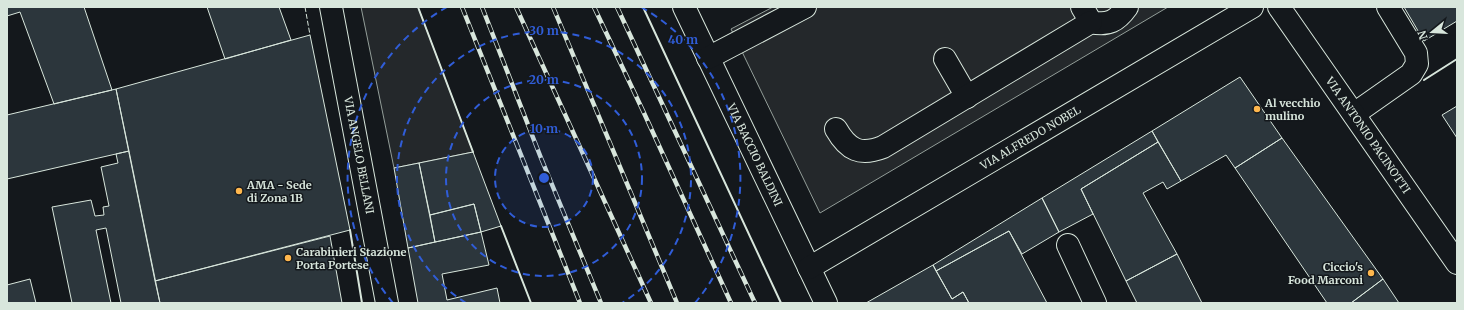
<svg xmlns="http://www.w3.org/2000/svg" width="1464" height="310" viewBox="0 0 1464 310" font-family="Merriweather,serif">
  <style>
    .parking { fill: #24282b; stroke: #939e99 }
    .building { fill: #2c363c; stroke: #d8e6dc }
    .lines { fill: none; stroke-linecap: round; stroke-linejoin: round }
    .minor-casing { stroke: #d8e6dc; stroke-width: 24 }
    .major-casing { stroke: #d8e6dc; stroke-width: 24 }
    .minor { stroke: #14181c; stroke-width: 22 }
    .major { stroke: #14181c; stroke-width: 22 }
    .rail-casing { stroke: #d8e6dc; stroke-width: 4.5 }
    .rail { stroke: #14181c; stroke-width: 3; stroke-dasharray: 9; stroke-linecap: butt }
    .fence { stroke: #d8e6dc; stroke-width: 1; stroke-dasharray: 5 2; stroke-linecap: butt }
    .wall { stroke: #d8e6dc; stroke-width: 2 }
    .ring { fill: none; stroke: #305dd8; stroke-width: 2; stroke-dasharray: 7 5 }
    .poi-dot { fill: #ffb74d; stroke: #14181c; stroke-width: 1.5 }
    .labels { text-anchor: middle; stroke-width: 3; stroke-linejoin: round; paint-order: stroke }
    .poi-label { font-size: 11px; font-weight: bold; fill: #d8e6dc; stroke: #14181c; text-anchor: start }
    .street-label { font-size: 11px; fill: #d8e6dc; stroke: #14181c }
    .centre { fill: #305dd8; stroke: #14181c; stroke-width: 2 }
    .ring-label { font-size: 12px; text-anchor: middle; font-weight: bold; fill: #305dd8; stroke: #14181c; stroke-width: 3; stroke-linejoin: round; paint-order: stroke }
  </style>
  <rect width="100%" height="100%" fill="#14181c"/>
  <path class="parking" d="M 361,7 L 418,7 L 473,152 L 394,168 Z
    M 773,7 L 1168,7 L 820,213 L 731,29 Z"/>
  <path class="building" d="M 7,7 L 84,7 L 112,90 L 54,104 L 20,12 L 7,16 Z
    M 207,7 L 279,7 L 291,40 L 225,59 Z
    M 1404,7 L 1457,7 L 1457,21 L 1424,41 Z
    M 310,35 L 350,230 L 155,281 L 116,89 Z
    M 1240,77 L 1282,138 L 1235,168 L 1226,155 L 1181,181 L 1152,131 Z
    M 116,89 L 129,151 L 7,179 L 7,115 Z
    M 1457,106 L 1457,138 L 1442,115 Z
    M 1152,131 L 1158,142 L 1081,189 L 1093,214 L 1059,232 L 1042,198 Z
    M 1282,138 L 1383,279 L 1351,303 L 1327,303 L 1235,168 Z
    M 1158,142 L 1181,181 L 1167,189 L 1163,182 L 1143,193 L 1177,254 L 1126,281 L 1081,189 Z
    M 129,151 L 160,303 L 121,303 L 106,228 L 96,230 L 111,303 L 72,303 L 52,207 L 91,200 L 95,216 L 104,215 L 103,207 L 109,206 L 101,167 L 118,163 L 116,154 Z
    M 473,152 L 501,226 L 481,232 L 474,204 L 430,215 L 419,163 Z
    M 419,163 L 435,242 L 408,248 L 394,168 Z
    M 1042,198 L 1059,232 L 1022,254 L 1009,231 L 936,271 L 933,265 Z
    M 474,204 L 481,232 L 435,242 L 430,215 Z
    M 1009,231 L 1047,303 L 969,303 L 963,292 L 952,299 L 936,271 Z
    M 481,232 L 489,265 L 442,274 L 447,300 L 497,288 L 500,303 L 418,303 L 408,248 Z
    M 330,236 L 342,303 L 160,303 L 155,281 Z
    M 1177,254 L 1202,303 L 1137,303 L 1126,281 Z
    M 933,265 L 952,299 L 963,292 L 969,303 L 866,303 Z
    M 30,279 L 36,303 L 7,303 L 7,285 Z
    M 1383,279 L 1399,303 L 1351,303 Z"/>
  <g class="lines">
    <g class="minor-casing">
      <g id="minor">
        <path id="s1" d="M 331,7 L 387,303"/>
        <path id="s2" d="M 684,7 L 826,303"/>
        <path d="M 1082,7 L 1091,22 C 1108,26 1117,21 1127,7"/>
        <path d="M 708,58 L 805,7"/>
        <path d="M 945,59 L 967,97"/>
        <path d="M 1354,114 L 1411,74 L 1417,64 L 1416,53 L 1388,7"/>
        <path d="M 836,129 C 848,150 860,156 883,147 L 1091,22"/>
        <path d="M 1068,245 L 1095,303"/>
        <path id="s3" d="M 809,268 L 1252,7"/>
      </g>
    </g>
    <g class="major-casing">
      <g id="major">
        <path id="s4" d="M 1279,7 L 1457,263"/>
      </g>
    </g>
    <use href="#minor" class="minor"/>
    <use href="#major" class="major"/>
    <g class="rail-casing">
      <path id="rail" d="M 462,7 L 580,303
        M 482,7 L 541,158 L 601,303
        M 516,7 L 651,303
        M 553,7 L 677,303
        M 594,7 L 644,113 L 731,303
        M 617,7 L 755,303"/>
    </g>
    <use href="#rail" class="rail"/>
    <path class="fence" d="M 305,7 L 310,35"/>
    <path class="wall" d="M 418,7 L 473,152
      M 643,7 L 781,303
      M 1424,80 L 1457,59
      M 501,226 L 531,303
      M 350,230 L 362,303"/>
  </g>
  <circle cx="544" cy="178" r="49" fill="#305dd8" fill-opacity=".12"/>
  <g class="ring">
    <circle cx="544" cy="178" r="49"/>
    <circle cx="544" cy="178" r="98"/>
    <path d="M466 303A147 147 0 1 1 622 303"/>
    <path d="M393 303A196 196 0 0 1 447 7M641 7A196 196 0 0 1 695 303"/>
  </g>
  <g class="poi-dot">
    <circle cx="1257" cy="109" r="4"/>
    <circle cx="239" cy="191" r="4"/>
    <circle cx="288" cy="258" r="4"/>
    <circle cx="1371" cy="273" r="4"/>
  </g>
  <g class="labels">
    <g class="poi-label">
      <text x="1265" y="107">Al vecchio<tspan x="1265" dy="13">mulino</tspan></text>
      <text x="247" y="189">AMA - Sede<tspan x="247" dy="13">di Zona 1B</tspan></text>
      <text x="296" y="256">Carabinieri Stazione<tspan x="296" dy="13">Porta Portese</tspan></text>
      <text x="1363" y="271" text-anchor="end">Ciccio's<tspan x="1363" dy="13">Food Marconi</tspan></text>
    </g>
    <g class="street-label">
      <text dy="4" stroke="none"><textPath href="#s4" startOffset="156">VIA ANTONIO PACINOTTI</textPath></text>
      <text dy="4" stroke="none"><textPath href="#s3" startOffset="257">VIA ALFREDO NOBEL</textPath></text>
      <text dy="4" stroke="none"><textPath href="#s1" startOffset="151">VIA ANGELO BELLANI</textPath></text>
      <text dy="4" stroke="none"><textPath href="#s2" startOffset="164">VIA BACCIO BALDINI</textPath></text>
    </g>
  </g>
  <circle cx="544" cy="178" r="6" class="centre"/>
  <g class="ring-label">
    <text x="544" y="35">30 m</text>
    <text x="683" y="44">40 m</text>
    <text x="544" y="84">20 m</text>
    <text x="544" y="133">10 m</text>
  </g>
  <rect width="1464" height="310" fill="none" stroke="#d8e6dc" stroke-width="16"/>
  <g transform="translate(1432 32) rotate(252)" stroke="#14181c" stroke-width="3" paint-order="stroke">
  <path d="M0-3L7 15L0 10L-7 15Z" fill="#d8e6dc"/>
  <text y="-6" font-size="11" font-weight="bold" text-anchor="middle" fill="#d8e6dc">N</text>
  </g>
</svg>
